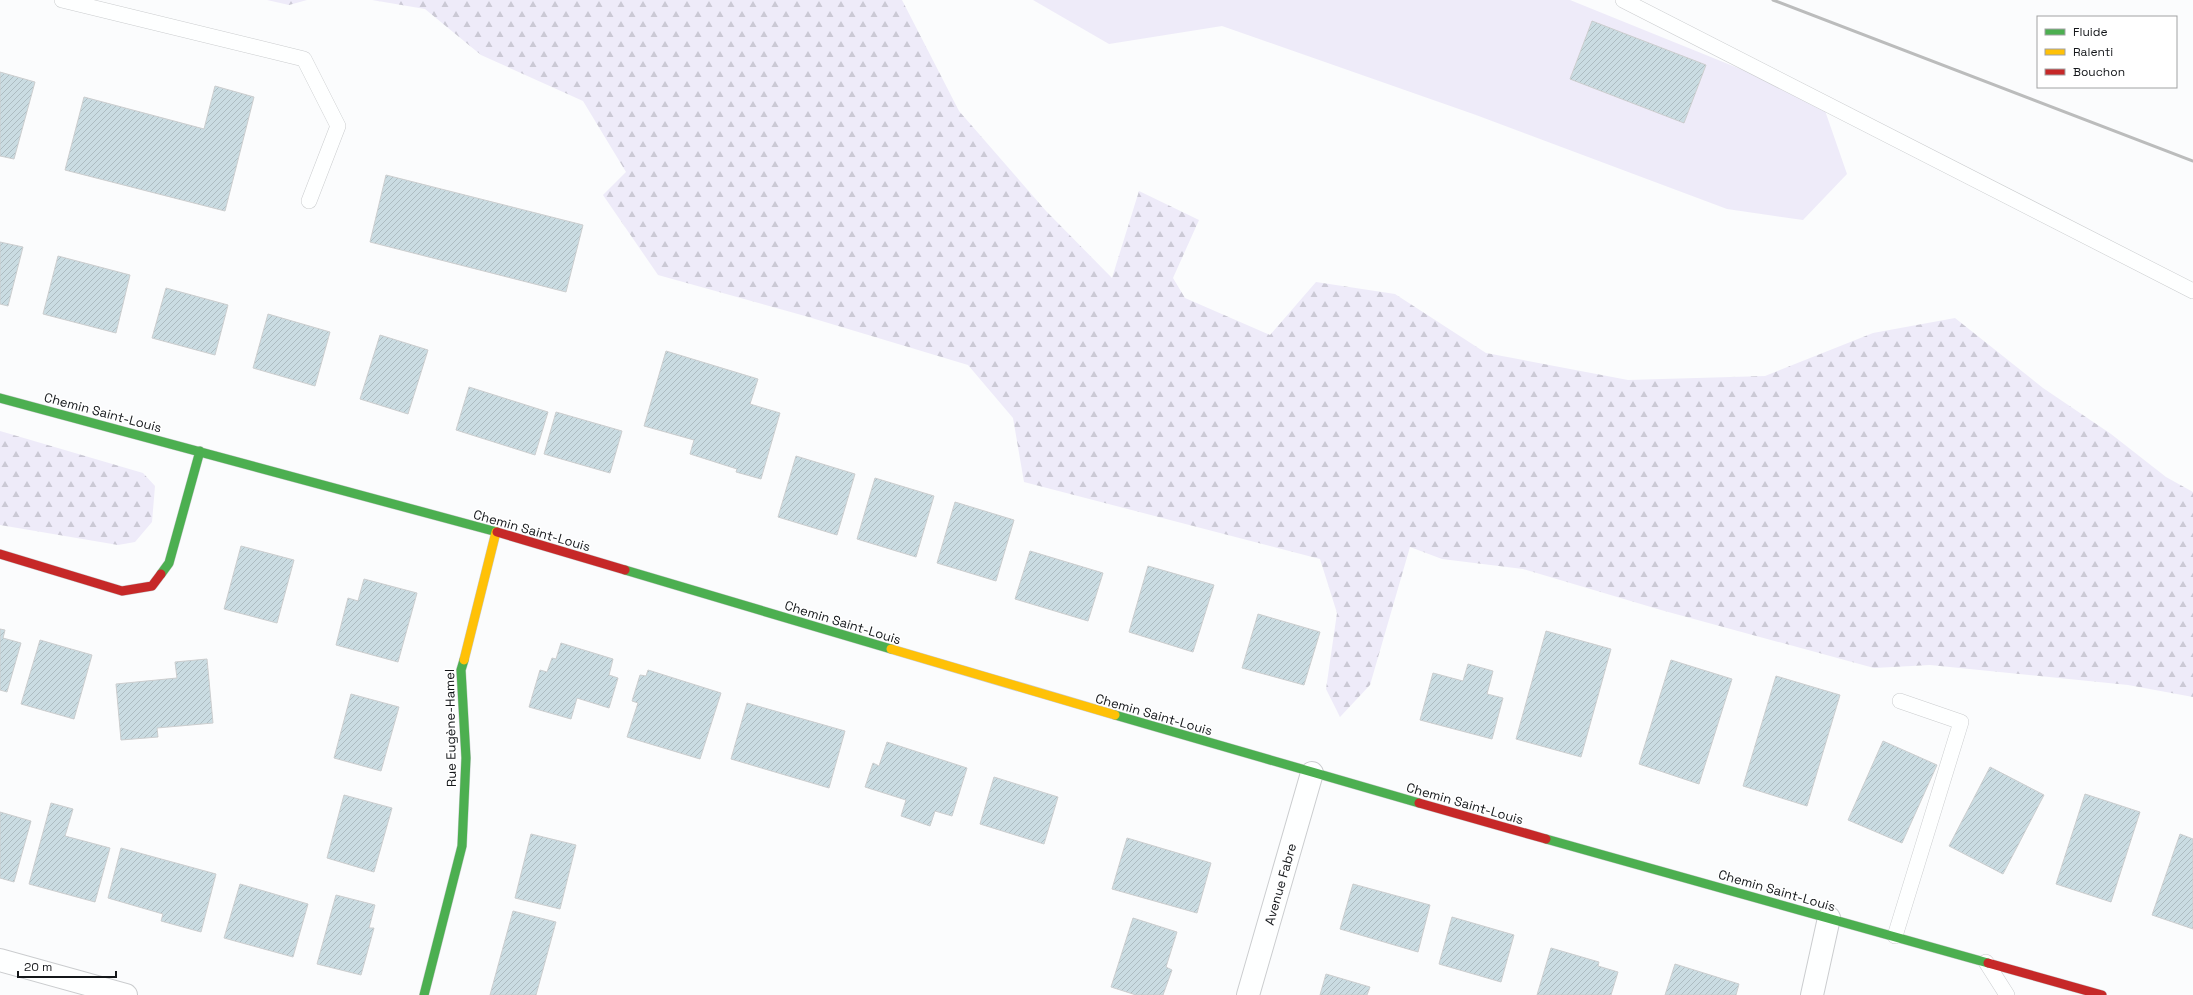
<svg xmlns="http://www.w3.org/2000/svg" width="2193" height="995" viewBox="0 0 2193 995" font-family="'Space Grotesk',sans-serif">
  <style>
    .green { fill: #eeebf9 }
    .forest { fill: url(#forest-firs) }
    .building { fill: url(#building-hatch); stroke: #cccecf }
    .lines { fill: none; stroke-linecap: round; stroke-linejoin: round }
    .lane-casing { stroke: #cbcdcf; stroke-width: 16 }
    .street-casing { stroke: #cbcdcf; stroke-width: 24 }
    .fast-casing { stroke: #cbcdcf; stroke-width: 10 }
    .slow-casing { stroke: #cbcdcf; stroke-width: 10 }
    .jam-casing { stroke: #cbcdcf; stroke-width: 10 }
    .lane { stroke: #feffff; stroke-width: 15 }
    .street { stroke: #feffff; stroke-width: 22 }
    .fast { stroke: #4caf50; stroke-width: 9 }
    .slow { stroke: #ffc107; stroke-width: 9 }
    .jam { stroke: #c62828; stroke-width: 9 }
    .rail { stroke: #bbbcbc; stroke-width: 3 }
    .labels { text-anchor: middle; stroke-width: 3; stroke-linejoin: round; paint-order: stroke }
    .street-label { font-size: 13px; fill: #14171a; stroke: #fff }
  </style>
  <defs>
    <pattern id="forest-firs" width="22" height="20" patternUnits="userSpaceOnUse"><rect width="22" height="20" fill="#eeebf9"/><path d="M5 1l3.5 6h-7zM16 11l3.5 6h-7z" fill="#cbc9d5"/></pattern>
    <pattern id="building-hatch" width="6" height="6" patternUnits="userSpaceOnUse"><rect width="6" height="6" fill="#cadce2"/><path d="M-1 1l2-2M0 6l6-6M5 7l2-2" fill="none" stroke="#adbcc1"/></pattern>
  </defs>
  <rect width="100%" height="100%" fill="#fbfcfd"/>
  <path class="green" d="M 1033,0 L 1570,0 L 1822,102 L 1847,174 L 1803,220 L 1727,209 L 1476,115 L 1222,26 L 1109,44 Z"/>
  <path class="forest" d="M 267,0 L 307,0 L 289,5 Z
    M 372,0 L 902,0 L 959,111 L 1046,211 L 1112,278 L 1139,191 L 1199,220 L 1173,278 L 1185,298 L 1270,335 L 1316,282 L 1395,294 L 1486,353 L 1628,380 L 1765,376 L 1873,333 L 1955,318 L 2043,388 L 2111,434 L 2166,477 L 2193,492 L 2193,697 L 2128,685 L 1930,665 L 1874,668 L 1661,610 L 1523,569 L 1442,559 L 1410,547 L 1370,685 L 1340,717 L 1326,689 L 1337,613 L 1320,559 L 1024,482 L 1013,418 L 968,365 L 805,316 L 658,275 L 603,195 L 626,172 L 583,101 L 481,55 L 425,9 Z
    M 0,431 L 143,473 L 155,486 L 152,522 L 135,542 L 118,545 L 0,525 Z"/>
  <path class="building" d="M 1592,21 L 1706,65 L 1684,123 L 1570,79 Z
    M 0,72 L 35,82 L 14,159 L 0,156 Z
    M 215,86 L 254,97 L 225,211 L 65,170 L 84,97 L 204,129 Z
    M 386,175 L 583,225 L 566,292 L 370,242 Z
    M 0,242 L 23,247 L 8,306 L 0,304 Z
    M 58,256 L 130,275 L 116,333 L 43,314 Z
    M 166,288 L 228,305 L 215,355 L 152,338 Z
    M 268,314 L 330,332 L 315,386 L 253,368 Z
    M 380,335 L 428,350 L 408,414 L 360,399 Z
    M 666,351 L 758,379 L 750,404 L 780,413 L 761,479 L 736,472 L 737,469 L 690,454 L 694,440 L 644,426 Z
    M 469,387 L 548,412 L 535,455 L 456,430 Z
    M 556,412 L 622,431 L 610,473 L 544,454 Z
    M 796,456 L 855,474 L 837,535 L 778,517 Z
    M 875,478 L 934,496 L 916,557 L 857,539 Z
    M 955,502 L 1014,520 L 996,581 L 937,563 Z
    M 241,546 L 294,560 L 277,623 L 224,609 Z
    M 1030,551 L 1103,573 L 1088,621 L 1015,599 Z
    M 1148,566 L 1214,585 L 1193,652 L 1129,632 Z
    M 364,579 L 417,593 L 398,662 L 336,645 L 348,598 L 358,601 Z
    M 1258,614 L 1320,632 L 1304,685 L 1242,668 Z
    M 0,629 L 5,630 L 3,638 L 21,643 L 7,692 L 0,690 Z
    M 1546,631 L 1611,649 L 1581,757 L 1516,739 Z
    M 40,640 L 92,655 L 74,719 L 21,704 Z
    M 561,643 L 613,659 L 609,675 L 618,678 L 609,708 L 577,698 L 571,719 L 529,707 L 540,670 L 547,672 L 552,658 L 556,659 Z
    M 207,659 L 213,723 L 157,728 L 158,737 L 121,740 L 116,684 L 177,678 L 175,662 Z
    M 1671,660 L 1732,679 L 1699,784 L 1639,764 Z
    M 1468,664 L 1493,671 L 1487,694 L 1503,698 L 1492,739 L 1420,720 L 1433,673 L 1463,681 Z
    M 648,670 L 721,693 L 700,759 L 627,737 L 638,703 L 632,701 L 640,675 L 646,676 Z
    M 1776,676 L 1840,695 L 1807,806 L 1743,786 Z
    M 351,694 L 399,707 L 381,771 L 334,758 Z
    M 747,703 L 845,731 L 829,788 L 731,759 Z
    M 1883,741 L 1937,765 L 1902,843 L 1848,820 Z
    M 887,742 L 967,768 L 952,816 L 935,811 L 930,826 L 901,816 L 906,800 L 865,787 L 873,763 L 879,766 Z
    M 1990,767 L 2044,795 L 2003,874 L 1949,846 Z
    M 994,777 L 1058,797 L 1044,844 L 980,824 Z
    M 2085,794 L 2140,812 L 2111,902 L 2056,884 Z
    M 344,795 L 392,808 L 374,872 L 327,858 Z
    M 51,803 L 73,809 L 65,836 L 110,848 L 95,902 L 29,884 Z
    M 0,812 L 31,821 L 14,882 L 0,878 Z
    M 531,834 L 576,845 L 560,909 L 515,898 Z
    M 2180,834 L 2193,839 L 2193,929 L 2152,915 Z
    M 1127,838 L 1211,863 L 1197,913 L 1112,889 Z
    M 121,848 L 216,874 L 201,932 L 161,921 L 163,914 L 108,898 Z
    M 240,884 L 308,904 L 293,957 L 224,938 Z
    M 1353,884 L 1430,905 L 1418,952 L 1340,929 Z
    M 336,895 L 375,905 L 369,928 L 374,928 L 361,975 L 317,964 Z
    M 513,911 L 556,922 L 536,995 L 490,995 Z
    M 1452,917 L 1514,935 L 1501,982 L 1439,964 Z
    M 1133,918 L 1177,932 L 1166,967 L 1172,970 L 1163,995 L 1136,995 L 1111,987 Z
    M 1551,948 L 1599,962 L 1598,966 L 1618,972 L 1611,995 L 1537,995 Z
    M 1675,964 L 1739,984 L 1736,995 L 1665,995 Z
    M 1326,974 L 1370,987 L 1367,995 L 1320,995 Z"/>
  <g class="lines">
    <g class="lane-casing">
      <path id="lane" d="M 62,0 L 304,59 L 338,126 L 309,201
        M 1623,0 L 2193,291
        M 1895,936 L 1961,722 L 1900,701
        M 1986,962 L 2007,995"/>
    </g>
    <g class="street-casing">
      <path id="street" d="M 0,960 L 126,995
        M 1248,995 L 1312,773
        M 1812,995 L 1829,918"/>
    </g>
    <g class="fast-casing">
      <path id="fast" d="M 0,398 L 497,532
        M 625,570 L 891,649
        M 161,574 L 169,563 L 200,451
        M 1115,715 L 1419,803
        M 1546,839 L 1988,963
        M 424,995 L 462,846 L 466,758 L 461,670 L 464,660"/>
    </g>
    <g class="slow-casing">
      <path id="slow" d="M 891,649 L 1115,715
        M 464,660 L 496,532"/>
    </g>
    <g class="jam-casing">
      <path id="jam" d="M 497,532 L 625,570
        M 0,554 L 122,591 L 152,586 L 161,574
        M 1419,803 L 1546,839
        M 1988,963 L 2102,995"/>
    </g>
    <use href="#lane" class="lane"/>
    <use href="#street" class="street"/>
    <use href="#fast" class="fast"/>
    <use href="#slow" class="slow"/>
    <use href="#jam" class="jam"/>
    <path class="rail" d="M 1773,0 L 2193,161"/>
  </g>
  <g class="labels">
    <g class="street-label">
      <text transform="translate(103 412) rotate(15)" y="5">Chemin Saint-Louis</text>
      <text transform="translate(532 530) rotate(16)" y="5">Chemin Saint-Louis</text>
      <text transform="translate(843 622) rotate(17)" y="5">Chemin Saint-Louis</text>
      <text transform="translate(1154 714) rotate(16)" y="5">Chemin Saint-Louis</text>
      <text transform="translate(450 728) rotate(-91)" y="5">Rue Eugène-Hamel</text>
      <text transform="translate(1465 803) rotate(16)" y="5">Chemin Saint-Louis</text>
      <text transform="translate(1280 884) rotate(-74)" y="5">Avenue Fabre</text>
      <text transform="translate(1777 890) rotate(16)" y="5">Chemin Saint-Louis</text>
    </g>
  </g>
  <rect x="2037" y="16" width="140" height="72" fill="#ffffff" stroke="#a1a2a3"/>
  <rect x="2045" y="29" width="20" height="6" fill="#4caf50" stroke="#a1a2a3"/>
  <text x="2073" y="36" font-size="12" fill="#14171a">Fluide</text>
  <rect x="2045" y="49" width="20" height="6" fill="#ffc107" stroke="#a1a2a3"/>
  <text x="2073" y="56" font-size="12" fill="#14171a">Ralenti</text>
  <rect x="2045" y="69" width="20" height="6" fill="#c62828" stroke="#a1a2a3"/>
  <text x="2073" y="76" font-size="12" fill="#14171a">Bouchon</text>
  <path d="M18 971v6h98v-6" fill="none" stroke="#14171a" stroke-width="2"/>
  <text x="24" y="971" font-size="12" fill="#14171a" stroke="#ffffff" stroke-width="3" paint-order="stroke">20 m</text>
</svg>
